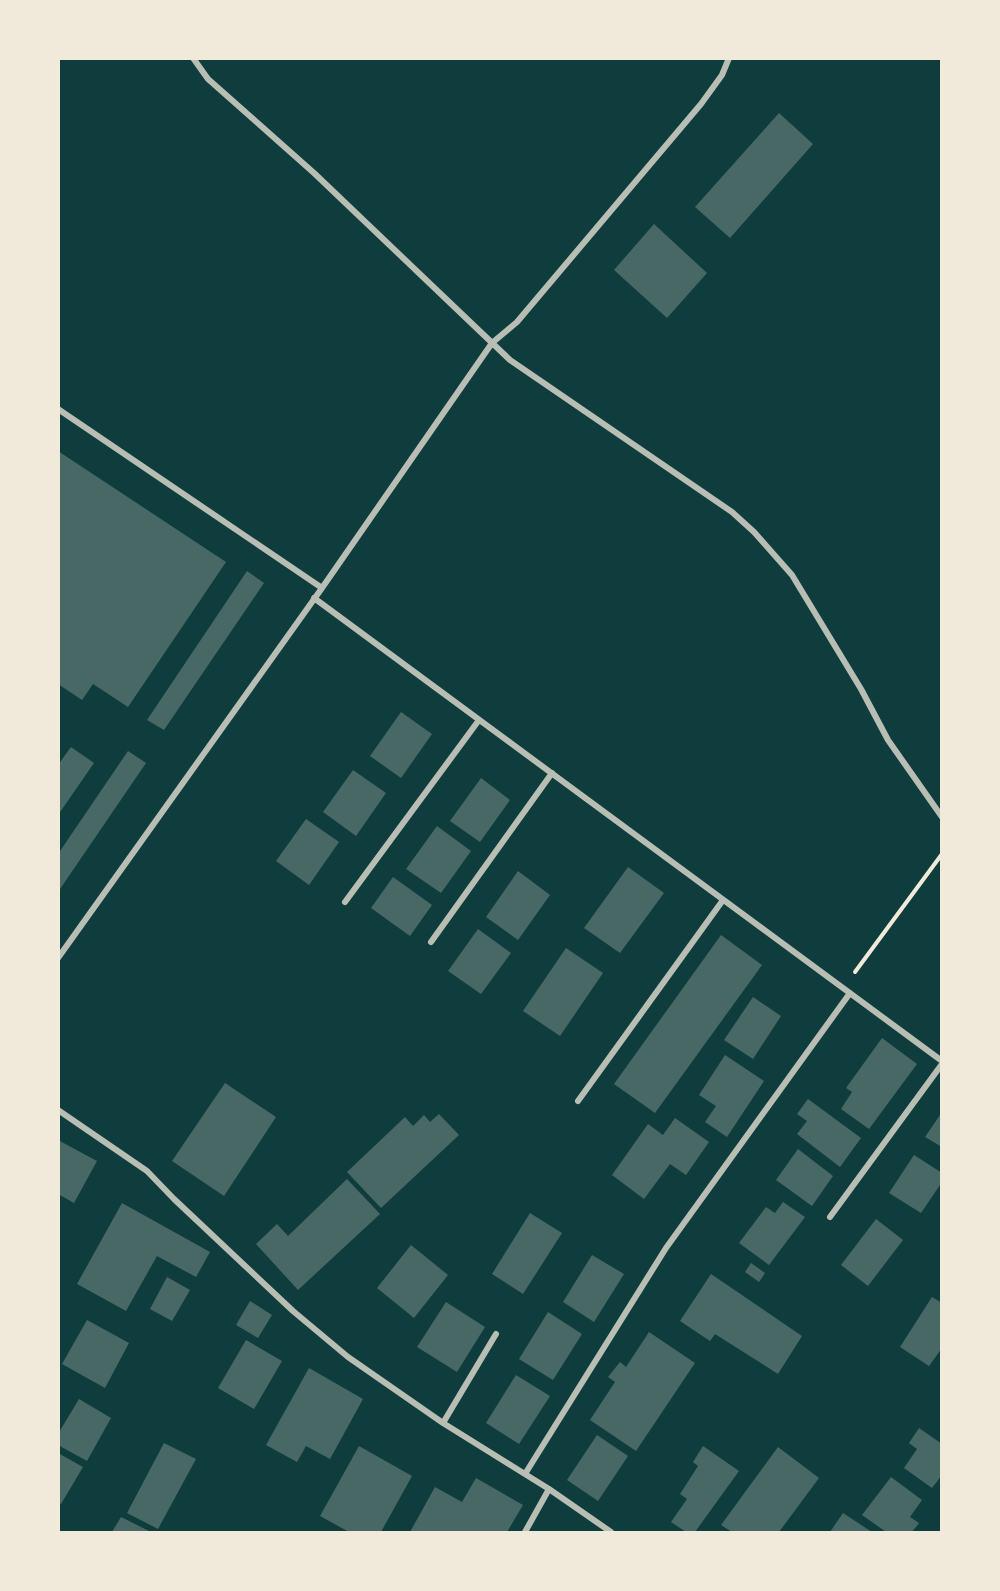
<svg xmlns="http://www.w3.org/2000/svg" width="1000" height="1591" viewBox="0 0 1000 1591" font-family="'Work Sans',sans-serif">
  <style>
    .building { fill: #486865 }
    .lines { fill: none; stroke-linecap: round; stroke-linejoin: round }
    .path { stroke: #f1e9da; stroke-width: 4 }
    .minor { stroke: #b8beb3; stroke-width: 6 }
  </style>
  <rect width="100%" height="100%" fill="#0f3d3e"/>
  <path class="building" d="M 779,113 L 813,144 L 730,238 L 695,207 Z
    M 654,224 L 707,273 L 667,318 L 614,270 Z
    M 58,451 L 226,562 L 128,707 L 93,684 L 82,700 L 58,684 Z
    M 247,571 L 264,583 L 164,730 L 147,720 Z
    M 401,712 L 432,734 L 401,778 L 370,756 Z
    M 71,747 L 94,763 L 58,815 L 58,765 Z
    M 128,751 L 146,763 L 58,892 L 58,854 Z
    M 353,770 L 386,793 L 356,836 L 323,812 Z
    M 481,778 L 510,800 L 480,842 L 450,821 Z
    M 306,819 L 339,842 L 309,885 L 276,861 Z
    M 437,826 L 471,851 L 441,893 L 406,869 Z
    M 628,867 L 664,893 L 620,953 L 584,928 Z
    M 518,871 L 550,895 L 518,940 L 486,917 Z
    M 393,877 L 432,905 L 410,936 L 371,908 Z
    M 478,929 L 511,953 L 481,994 L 448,971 Z
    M 721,935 L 762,965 L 655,1113 L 614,1084 Z
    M 566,948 L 603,973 L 560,1036 L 523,1011 Z
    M 753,997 L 781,1016 L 753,1059 L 724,1040 Z
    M 882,1038 L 917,1064 L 869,1129 L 841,1109 L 852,1092 L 846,1088 Z
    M 725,1055 L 764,1081 L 727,1137 L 705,1122 L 716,1106 L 699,1095 Z
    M 225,1083 L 276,1117 L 224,1196 L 172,1161 Z
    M 808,1099 L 861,1138 L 840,1167 L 797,1134 L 807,1121 L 797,1114 Z
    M 942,1112 L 942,1147 L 925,1137 Z
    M 439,1114 L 459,1135 L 381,1208 L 347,1172 L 405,1117 L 413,1126 L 424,1115 L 430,1122 Z
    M 675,1118 L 709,1142 L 686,1175 L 670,1164 L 644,1199 L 612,1175 L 648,1124 L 663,1135 Z
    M 58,1140 L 97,1161 L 74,1203 L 58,1194 Z
    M 798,1149 L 833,1176 L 812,1206 L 776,1180 Z
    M 914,1155 L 942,1173 L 942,1182 L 921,1213 L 889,1193 Z
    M 347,1179 L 380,1214 L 298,1290 L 256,1244 L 277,1224 L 288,1236 Z
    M 783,1202 L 805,1217 L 769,1265 L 739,1243 L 766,1207 L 775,1213 Z
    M 122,1203 L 210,1252 L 196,1277 L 157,1256 L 126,1311 L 77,1284 Z
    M 530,1213 L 562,1233 L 523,1294 L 492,1274 Z
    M 876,1219 L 903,1240 L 868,1286 L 841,1265 Z
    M 411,1245 L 448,1275 L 414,1318 L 377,1288 Z
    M 592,1255 L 624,1274 L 594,1322 L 563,1302 Z
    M 751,1263 L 765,1273 L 759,1282 L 745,1272 Z
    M 711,1274 L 802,1336 L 778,1374 L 715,1334 L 710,1341 L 680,1321 Z
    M 167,1277 L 190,1290 L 172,1321 L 150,1309 Z
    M 932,1297 L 942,1303 L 942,1348 L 929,1366 L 900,1347 Z
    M 250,1301 L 272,1315 L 258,1338 L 236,1325 Z
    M 446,1302 L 485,1327 L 457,1372 L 417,1347 Z
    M 548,1312 L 582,1334 L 553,1380 L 519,1359 Z
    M 87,1320 L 129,1343 L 105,1388 L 62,1364 Z
    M 649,1332 L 695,1363 L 636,1451 L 590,1420 L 615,1382 L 608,1377 L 620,1362 L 626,1367 Z
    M 246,1340 L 282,1361 L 254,1409 L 218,1388 Z
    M 309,1368 L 363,1399 L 330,1459 L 306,1446 L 297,1462 L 266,1445 Z
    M 516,1375 L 550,1396 L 519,1444 L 486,1423 Z
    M 79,1399 L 111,1418 L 87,1461 L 58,1445 L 58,1434 Z
    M 919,1428 L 942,1444 L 942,1475 L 932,1488 L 904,1468 L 917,1449 L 909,1443 Z
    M 597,1435 L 628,1456 L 598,1501 L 567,1480 Z
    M 164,1443 L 196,1459 L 158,1529 L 127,1513 Z
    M 359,1446 L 412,1476 L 381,1532 L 349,1532 L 320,1516 Z
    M 703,1446 L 739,1471 L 695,1532 L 686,1532 L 671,1522 L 687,1499 L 680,1494 L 698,1466 L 693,1462 Z
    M 778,1447 L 819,1478 L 779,1532 L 732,1532 L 721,1525 Z
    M 58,1453 L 83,1467 L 61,1504 L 58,1502 Z
    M 891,1477 L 922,1500 L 910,1517 L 919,1523 L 912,1532 L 886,1532 L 862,1515 Z
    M 476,1478 L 523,1505 L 507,1532 L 410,1532 L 435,1487 L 462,1502 Z
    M 843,1513 L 872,1532 L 830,1532 Z
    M 121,1517 L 151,1532 L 112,1532 Z"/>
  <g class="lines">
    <path class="path" d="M 855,972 L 942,854"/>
    <path class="minor" d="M 193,58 L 208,79 L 314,173 L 510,360 L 732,512 L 754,532 L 792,575 L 861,689 L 888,740 L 942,817
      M 58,409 L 322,588
      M 314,598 L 942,1061
      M 345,902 L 479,720
      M 431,942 L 552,773
      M 58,958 L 322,588 L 492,343 L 517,322 L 701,104 L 722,75 L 729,58
      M 578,1101 L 723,900
      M 58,1110 L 147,1171 L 174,1199 L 293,1311 L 348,1357 L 443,1423 L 549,1489 L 611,1532
      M 830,1217 L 942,1064
      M 443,1423 L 496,1334
      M 525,1474 L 666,1248 L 850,993
      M 525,1532 L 549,1489"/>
  </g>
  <rect width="1000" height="1591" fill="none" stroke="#f1e9da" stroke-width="120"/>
</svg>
